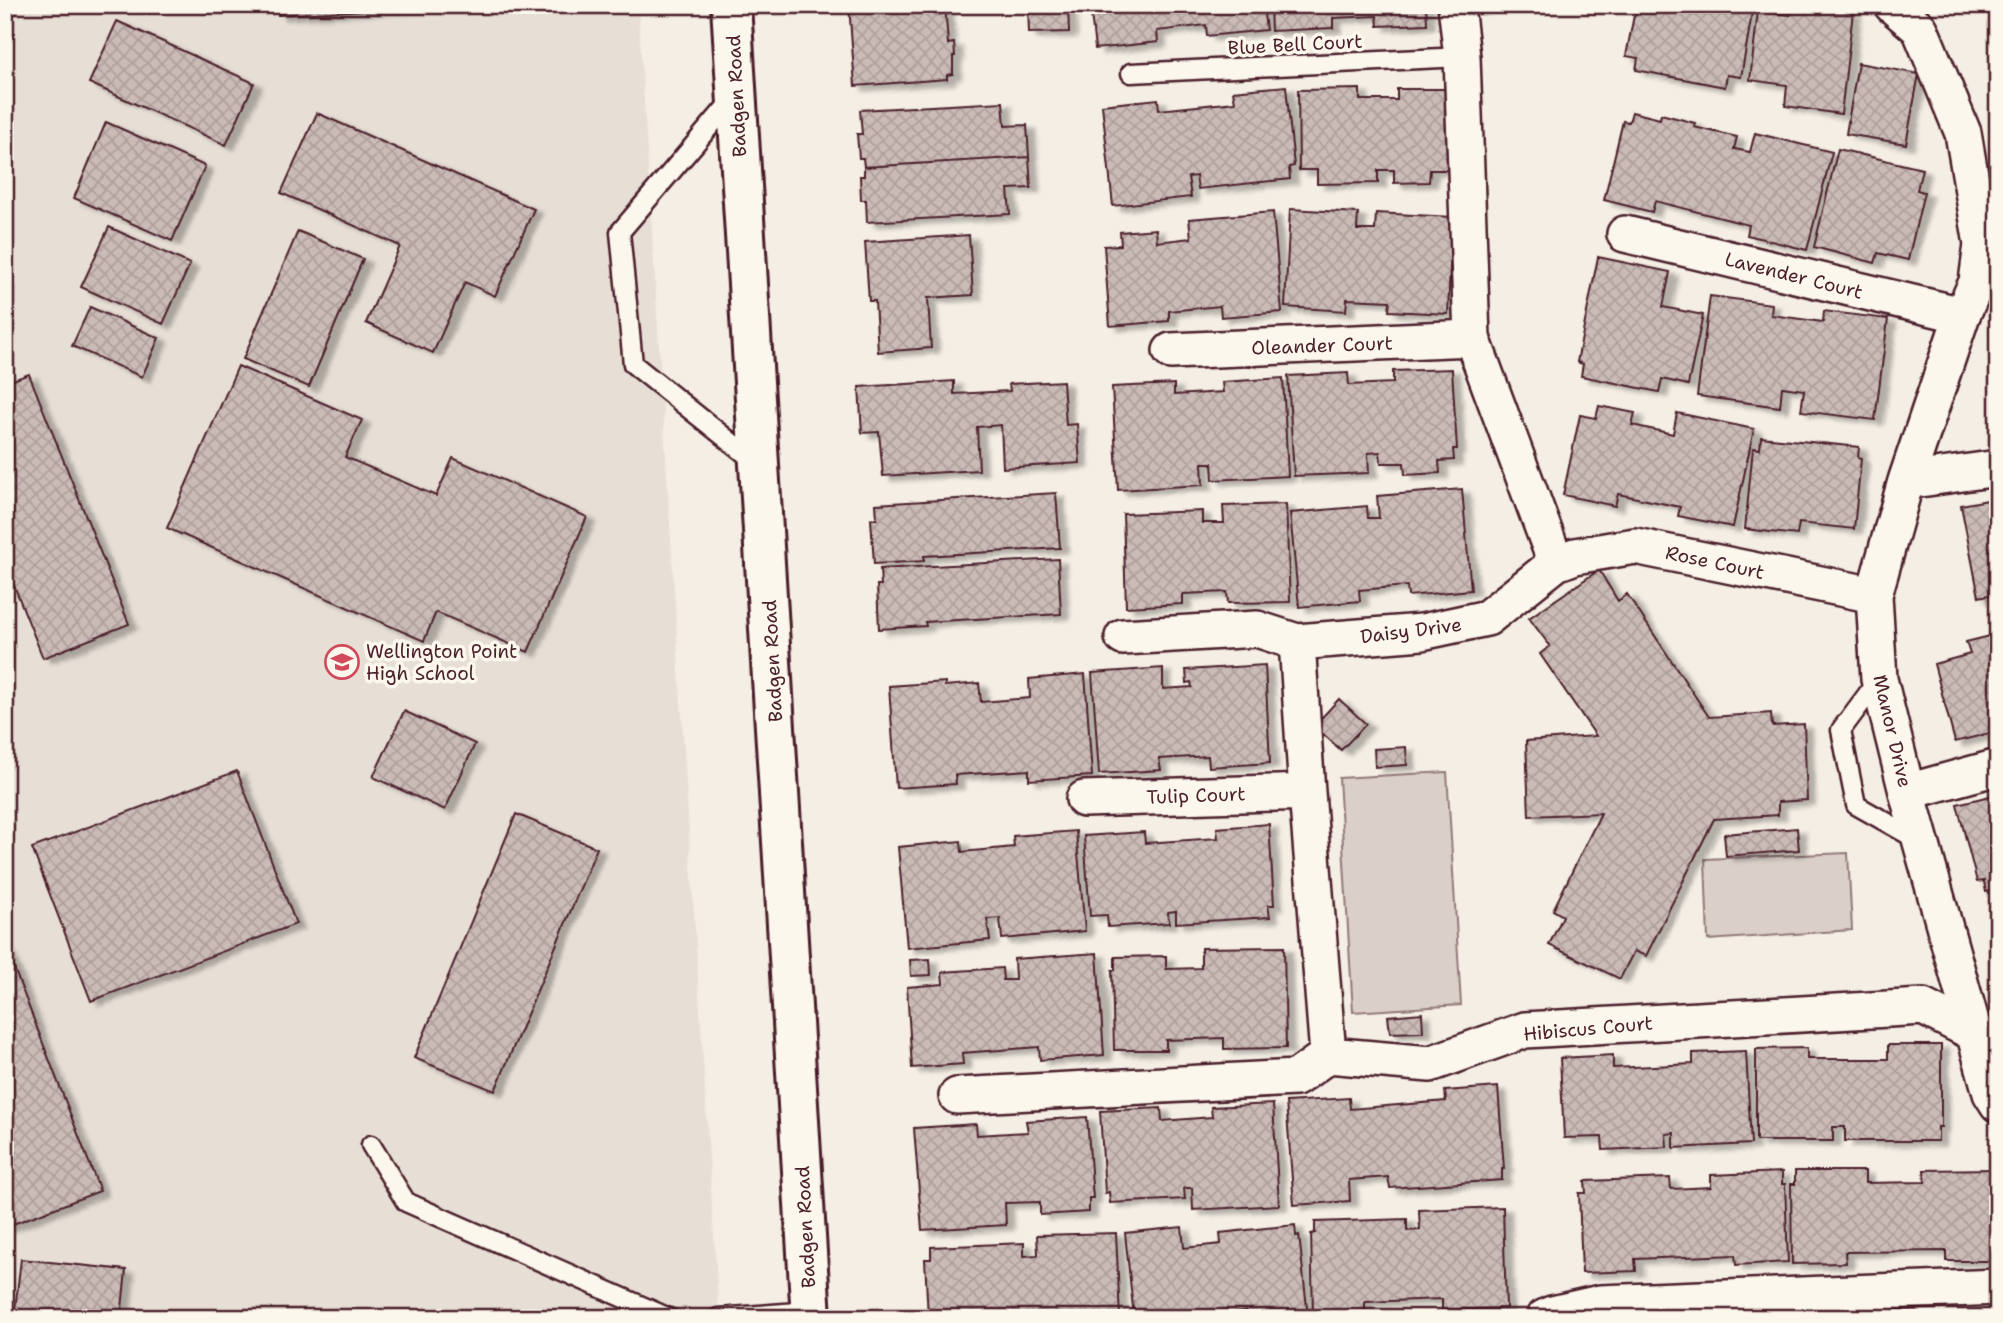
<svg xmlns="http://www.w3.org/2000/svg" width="2003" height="1323" viewBox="0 0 2003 1323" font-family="'Shantell Sans',sans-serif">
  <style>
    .built { fill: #e7dfd6 }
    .green { fill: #dbd0c9; stroke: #92787a; stroke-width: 2 }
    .building { fill: url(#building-cross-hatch); stroke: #4a1f2b; stroke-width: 2; filter: url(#shadow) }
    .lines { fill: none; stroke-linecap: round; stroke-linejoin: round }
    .service-casing { stroke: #4a1f2b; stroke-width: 23 }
    .minor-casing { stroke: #4a1f2b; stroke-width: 40 }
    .tertiary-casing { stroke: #4a1f2b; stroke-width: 44 }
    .service { stroke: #fbf7ec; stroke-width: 18 }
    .minor { stroke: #fbf7ec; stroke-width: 35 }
    .tertiary { stroke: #fbf7ec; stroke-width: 38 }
    .labels { text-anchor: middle; stroke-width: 7; stroke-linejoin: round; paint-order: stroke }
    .street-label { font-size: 19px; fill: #4a1f2b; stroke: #fbf7ec }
    .poi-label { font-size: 19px; fill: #4a1f2b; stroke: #fbf7ec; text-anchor: start }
  </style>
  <defs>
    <pattern id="building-cross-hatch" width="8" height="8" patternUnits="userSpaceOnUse" patternTransform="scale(1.75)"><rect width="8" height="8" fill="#cabbb6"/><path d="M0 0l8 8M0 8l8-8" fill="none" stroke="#afa09d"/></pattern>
    <filter id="shadow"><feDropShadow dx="8" dy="4.5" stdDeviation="2" flood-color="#0004"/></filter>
  </defs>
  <rect width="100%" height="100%" fill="#f4eee4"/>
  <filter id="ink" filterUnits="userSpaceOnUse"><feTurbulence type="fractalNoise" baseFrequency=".0143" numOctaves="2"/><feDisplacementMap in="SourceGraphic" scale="14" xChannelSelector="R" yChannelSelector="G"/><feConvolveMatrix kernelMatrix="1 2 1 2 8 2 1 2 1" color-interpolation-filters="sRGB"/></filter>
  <g filter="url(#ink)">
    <path class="built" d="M 5,5 L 638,5 L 719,1318 L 5,1318 Z"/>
    <path class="green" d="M 5,5 L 19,5 L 5,37 Z
      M 1447,772 L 1461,1005 L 1353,1012 L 1339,778 Z
      M 1848,853 L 1852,930 L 1708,940 L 1705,859 Z"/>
    <path class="building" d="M 277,5 L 454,5 L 278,15 Z
      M 849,5 L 945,5 L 948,44 L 954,43 L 955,56 L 953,56 L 953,74 L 947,75 L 947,79 L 855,86 Z
      M 1028,5 L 1068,5 L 1069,32 L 1029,33 Z
      M 1090,5 L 1263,5 L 1266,30 L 1207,36 L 1206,25 L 1157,31 L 1158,42 L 1095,49 Z
      M 1270,5 L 1426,5 L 1427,24 L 1378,26 L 1377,16 L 1333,18 L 1333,28 L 1271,31 Z
      M 1636,5 L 1738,5 L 1753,8 L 1741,77 L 1727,75 L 1725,87 L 1636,70 L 1638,58 L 1626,56 Z
      M 1791,5 L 1853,12 L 1841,114 L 1785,106 L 1787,85 L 1750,80 L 1758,11 L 1790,15 Z
      M 117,21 L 254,83 L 226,145 L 89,83 Z
      M 1858,63 L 1919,74 L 1906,144 L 1846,134 Z
      M 1286,86 L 1294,166 L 1289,167 L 1290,179 L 1198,189 L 1196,176 L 1188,177 L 1191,197 L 1113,206 L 1102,105 L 1158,99 L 1159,110 L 1235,102 L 1233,91 Z
      M 1360,89 L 1360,100 L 1397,100 L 1397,89 L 1448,89 L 1449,170 L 1430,170 L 1429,182 L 1394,183 L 1394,170 L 1378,170 L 1378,183 L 1317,184 L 1317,170 L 1299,170 L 1298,90 Z
      M 1003,102 L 1005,126 L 1027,125 L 1029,157 L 864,167 L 863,158 L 859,158 L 857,134 L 862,134 L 860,110 Z
      M 1632,112 L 1660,119 L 1661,114 L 1695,123 L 1694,127 L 1737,137 L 1734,149 L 1750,152 L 1755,133 L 1832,152 L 1807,250 L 1747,235 L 1749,225 L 1655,201 L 1652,212 L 1604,200 L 1623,121 L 1629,122 Z
      M 317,113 L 534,209 L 495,296 L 465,282 L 433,353 L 366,323 L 400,246 L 281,193 Z
      M 106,122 L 205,166 L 172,241 L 74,198 Z
      M 1838,149 L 1922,169 L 1917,190 L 1924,192 L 1908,260 L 1878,253 L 1875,263 L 1814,247 Z
      M 1029,157 L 1031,188 L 1008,189 L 1010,214 L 867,222 L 866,200 L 861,200 L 860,176 L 864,176 L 864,167 Z
      M 1290,209 L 1358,213 L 1357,230 L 1375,230 L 1376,213 L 1452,217 L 1448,314 L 1389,311 L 1390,301 L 1347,299 L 1346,311 L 1285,307 Z
      M 1273,212 L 1282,312 L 1221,317 L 1220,306 L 1169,311 L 1169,321 L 1110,326 L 1104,246 L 1121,245 L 1120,232 L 1156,229 L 1157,242 L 1191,238 L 1189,219 Z
      M 109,227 L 190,264 L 163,324 L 81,287 Z
      M 298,231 L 363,259 L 309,387 L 243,359 Z
      M 969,235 L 973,295 L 928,298 L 931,348 L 878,352 L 875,301 L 869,301 L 865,242 Z
      M 1598,257 L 1670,272 L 1663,307 L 1703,315 L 1688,385 L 1662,379 L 1659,392 L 1581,376 L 1583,364 L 1577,362 Z
      M 1710,296 L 1772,304 L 1771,315 L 1823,322 L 1824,311 L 1888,319 L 1875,420 L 1801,411 L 1804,390 L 1782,387 L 1780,407 L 1697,396 Z
      M 90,307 L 159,338 L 142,377 L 72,346 Z
      M 238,366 L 362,420 L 345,457 L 436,496 L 453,458 L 587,517 L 528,652 L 436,612 L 424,641 L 167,528 Z
      M 1452,369 L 1457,449 L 1453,449 L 1454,460 L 1439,461 L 1440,473 L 1405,475 L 1404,463 L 1381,463 L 1380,452 L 1368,453 L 1369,473 L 1294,476 L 1288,376 L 1348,373 L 1349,385 L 1393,383 L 1393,371 Z
      M 29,374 L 129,624 L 43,658 L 5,563 L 5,383 Z
      M 1283,378 L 1288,476 L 1213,480 L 1212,463 L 1202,463 L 1203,485 L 1118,490 L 1112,387 L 1174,384 L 1174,395 L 1223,392 L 1222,382 Z
      M 954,381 L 954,394 L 1010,391 L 1009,384 L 1063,381 L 1066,425 L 1077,424 L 1080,463 L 1003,468 L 1001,425 L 977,427 L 979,470 L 883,476 L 879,432 L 862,433 L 859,387 Z
      M 1599,406 L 1635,413 L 1632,425 L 1673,434 L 1677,413 L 1754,429 L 1733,527 L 1678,516 L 1680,507 L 1618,494 L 1615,506 L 1563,495 L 1580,415 L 1596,418 Z
      M 1761,437 L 1859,447 L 1858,458 L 1861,459 L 1854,529 L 1799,523 L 1797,535 L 1745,529 L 1753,448 L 1760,449 Z
      M 1462,489 L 1471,590 L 1408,596 L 1407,586 L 1359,590 L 1360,601 L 1299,607 L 1290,513 L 1367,506 L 1368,518 L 1379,518 L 1377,496 Z
      M 1056,493 L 1060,548 L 924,556 L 924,561 L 874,564 L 871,519 L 877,519 L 876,504 Z
      M 1998,498 L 1998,593 L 1979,597 L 1961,505 Z
      M 1286,504 L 1290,602 L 1228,603 L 1227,592 L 1183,594 L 1183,604 L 1126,607 L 1123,514 L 1202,511 L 1202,523 L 1224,523 L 1223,506 Z
      M 1058,559 L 1061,614 L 925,622 L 926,626 L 879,629 L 877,585 L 881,585 L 880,569 Z
      M 1599,570 L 1618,601 L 1627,594 L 1709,717 L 1771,713 L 1772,726 L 1804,724 L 1807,800 L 1778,802 L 1778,815 L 1714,819 L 1646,956 L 1634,951 L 1620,979 L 1549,945 L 1563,916 L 1553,910 L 1601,813 L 1529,816 L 1526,741 L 1596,736 L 1540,654 L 1550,646 L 1529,618 Z
      M 1998,634 L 1998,731 L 1955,742 L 1934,664 L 1970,654 L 1966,642 Z
      M 1265,665 L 1270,763 L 1209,767 L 1208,756 L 1159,759 L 1161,770 L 1099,774 L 1092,673 L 1163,668 L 1163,689 L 1192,687 L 1191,682 L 1187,683 L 1186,670 Z
      M 1085,674 L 1092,776 L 1029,780 L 1029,770 L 955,775 L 956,784 L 896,788 L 889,686 L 945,682 L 945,686 L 979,683 L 981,702 L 1030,698 L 1029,679 Z
      M 1339,699 L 1366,724 L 1341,750 L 1314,726 Z
      M 404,711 L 475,744 L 445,810 L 373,777 Z
      M 1406,747 L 1407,765 L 1375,767 L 1374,749 Z
      M 237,771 L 296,924 L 91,1001 L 32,848 Z
      M 1998,794 L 1998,889 L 1986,892 L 1984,881 L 1977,882 L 1957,804 Z
      M 516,814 L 597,848 L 495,1091 L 414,1058 Z
      M 1269,824 L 1274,905 L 1268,905 L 1270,917 L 1176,923 L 1176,911 L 1168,912 L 1169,923 L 1108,927 L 1107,915 L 1090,916 L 1084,836 L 1144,832 L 1145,843 L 1218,838 L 1217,828 Z
      M 1797,828 L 1799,850 L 1726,856 L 1724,834 Z
      M 1076,831 L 1085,931 L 1002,939 L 1000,918 L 987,919 L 990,940 L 907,948 L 898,847 L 961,841 L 962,852 L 1014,847 L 1013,836 Z
      M 5,945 L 100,1191 L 5,1227 Z
      M 1284,947 L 1286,1048 L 1224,1049 L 1224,1038 L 1166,1040 L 1166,1050 L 1114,1050 L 1112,970 L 1115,970 L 1115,957 L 1166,956 L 1166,969 L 1201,968 L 1201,948 Z
      M 1097,953 L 1104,1055 L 1040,1060 L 1039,1047 L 962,1053 L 963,1064 L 912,1068 L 907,987 L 943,984 L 942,972 L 1002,968 L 1003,980 L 1015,980 L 1014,959 Z
      M 930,959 L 931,975 L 911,976 L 910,960 Z
      M 1422,1013 L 1423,1032 L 1390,1033 L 1388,1016 Z
      M 1888,1045 L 1941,1045 L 1941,1127 L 1938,1127 L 1938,1141 L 1845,1141 L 1845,1127 L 1833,1127 L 1833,1141 L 1756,1141 L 1756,1049 L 1807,1048 L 1807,1059 L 1888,1059 Z
      M 1746,1051 L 1751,1144 L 1674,1148 L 1674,1133 L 1666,1134 L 1667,1147 L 1603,1150 L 1602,1137 L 1564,1138 L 1560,1058 L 1613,1055 L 1613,1068 L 1693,1064 L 1693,1053 Z
      M 1498,1087 L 1504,1169 L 1502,1169 L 1502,1180 L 1390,1188 L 1388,1177 L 1349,1180 L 1350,1201 L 1294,1205 L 1286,1102 L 1349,1098 L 1350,1109 L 1446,1101 L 1445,1091 Z
      M 1273,1104 L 1279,1205 L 1193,1210 L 1192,1188 L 1184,1188 L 1185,1199 L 1110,1203 L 1109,1192 L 1105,1193 L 1100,1111 L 1161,1108 L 1162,1121 L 1212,1117 L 1211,1107 Z
      M 1087,1117 L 1093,1198 L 1089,1198 L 1089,1212 L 1040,1215 L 1040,1202 L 1005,1203 L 1006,1225 L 922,1230 L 914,1128 L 976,1124 L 977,1135 L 1028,1132 L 1026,1121 Z
      M 1994,1169 L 1994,1182 L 1998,1182 L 1998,1261 L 1946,1261 L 1946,1251 L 1845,1252 L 1846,1263 L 1792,1264 L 1791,1184 L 1795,1184 L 1795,1171 L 1865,1171 L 1865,1183 L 1925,1182 L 1924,1170 Z
      M 1782,1172 L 1782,1184 L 1785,1184 L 1788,1262 L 1736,1265 L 1735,1255 L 1635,1259 L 1636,1271 L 1582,1273 L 1579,1193 L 1586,1193 L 1585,1181 L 1670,1178 L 1671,1189 L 1711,1187 L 1711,1175 Z
      M 1503,1207 L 1506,1308 L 1442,1310 L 1442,1299 L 1365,1302 L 1365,1312 L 1313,1313 L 1311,1234 L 1315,1233 L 1315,1222 L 1407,1219 L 1407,1231 L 1420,1230 L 1419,1210 Z
      M 1295,1225 L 1296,1236 L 1299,1235 L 1308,1317 L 1247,1318 L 1246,1311 L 1197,1318 L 1134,1318 L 1125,1233 L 1182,1227 L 1184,1248 L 1221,1244 L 1220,1233 Z
      M 1116,1233 L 1120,1318 L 928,1318 L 925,1259 L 931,1259 L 931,1247 L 1024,1243 L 1024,1256 L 1038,1255 L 1037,1235 Z
      M 21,1259 L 126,1270 L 121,1318 L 14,1318 Z"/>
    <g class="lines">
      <g class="service-casing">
        <path id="service" d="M 1131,73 L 1462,57
          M 733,99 L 620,232 L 633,364 L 757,463
          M 1879,679 L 1841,730 L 1856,805 L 1918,840
          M 371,1145 L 406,1202 L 669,1318
          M 718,1318 L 811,1311"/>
      </g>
      <g class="minor-casing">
        <path id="minor" d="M 1892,5 L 1920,29 L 1963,133 L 1982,244 L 1977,282 L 1962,315 L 1906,481 L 1874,595 L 1879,679 L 1907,792 L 1991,1093 L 1998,1104
          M 1625,234 L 1962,315
          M 1171,351 L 1472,338
          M 1906,481 L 1998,468
          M 1556,563 L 1575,556 L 1635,546 L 1874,595
          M 1123,637 L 1257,629 L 1297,642
          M 1907,792 L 1998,767
          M 1084,799 L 1307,792
          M 1328,1055 L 1307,792 L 1297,642 L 1422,632 L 1487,618 L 1556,563 L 1472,338 L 1462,57 L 1456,5
          M 957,1096 L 1296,1078 L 1328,1055 L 1430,1064 L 1525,1030 L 1923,1007 L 1974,1033 L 1987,1036
          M 1544,1318 L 1552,1314 L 1600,1303 L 1998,1287"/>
      </g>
      <g class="tertiary-casing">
        <path id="tertiary" d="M 731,5 L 811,1318"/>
      </g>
      <use href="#service" class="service"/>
      <use href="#minor" class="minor"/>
      <use href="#tertiary" class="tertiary"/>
    </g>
  </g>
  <defs>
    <g id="school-ring" transform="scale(1.75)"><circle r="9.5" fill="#fbf7ec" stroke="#d1495b" stroke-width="1.5"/><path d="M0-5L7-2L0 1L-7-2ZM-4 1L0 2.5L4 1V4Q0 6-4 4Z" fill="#d1495b"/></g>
  </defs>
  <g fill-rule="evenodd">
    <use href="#school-ring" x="342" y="662"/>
  </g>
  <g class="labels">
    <g class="street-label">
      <text transform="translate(1295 44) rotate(-3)" y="7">Blue Bell Court</text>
      <text transform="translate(736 96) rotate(-93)" y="7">Badgen Road</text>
      <text transform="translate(1794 275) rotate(14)" y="7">Lavender Court</text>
      <text transform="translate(1322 345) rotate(-2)" y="7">Oleander Court</text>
      <text transform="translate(1715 562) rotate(12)" y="7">Rose Court</text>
      <text transform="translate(1411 630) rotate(-7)" y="7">Daisy Drive</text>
      <text transform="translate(772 661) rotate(-93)" y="7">Badgen Road</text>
      <text transform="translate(1893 731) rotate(77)" y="7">Manor Drive</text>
      <text transform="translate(1196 795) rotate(-2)" y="7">Tulip Court</text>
      <text transform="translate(1588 1028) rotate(-5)" y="7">Hibiscus Court</text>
      <text transform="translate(805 1227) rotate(-93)" y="7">Badgen Road</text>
    </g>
    <g class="poi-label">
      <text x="366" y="658">Wellington Point<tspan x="366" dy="22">High School</tspan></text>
    </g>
  </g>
  <rect width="2003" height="1323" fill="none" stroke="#fbf7ec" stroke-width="28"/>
  <rect x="14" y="14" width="1975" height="1295" fill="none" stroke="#4a1f2b" stroke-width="2.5" filter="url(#ink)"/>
</svg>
